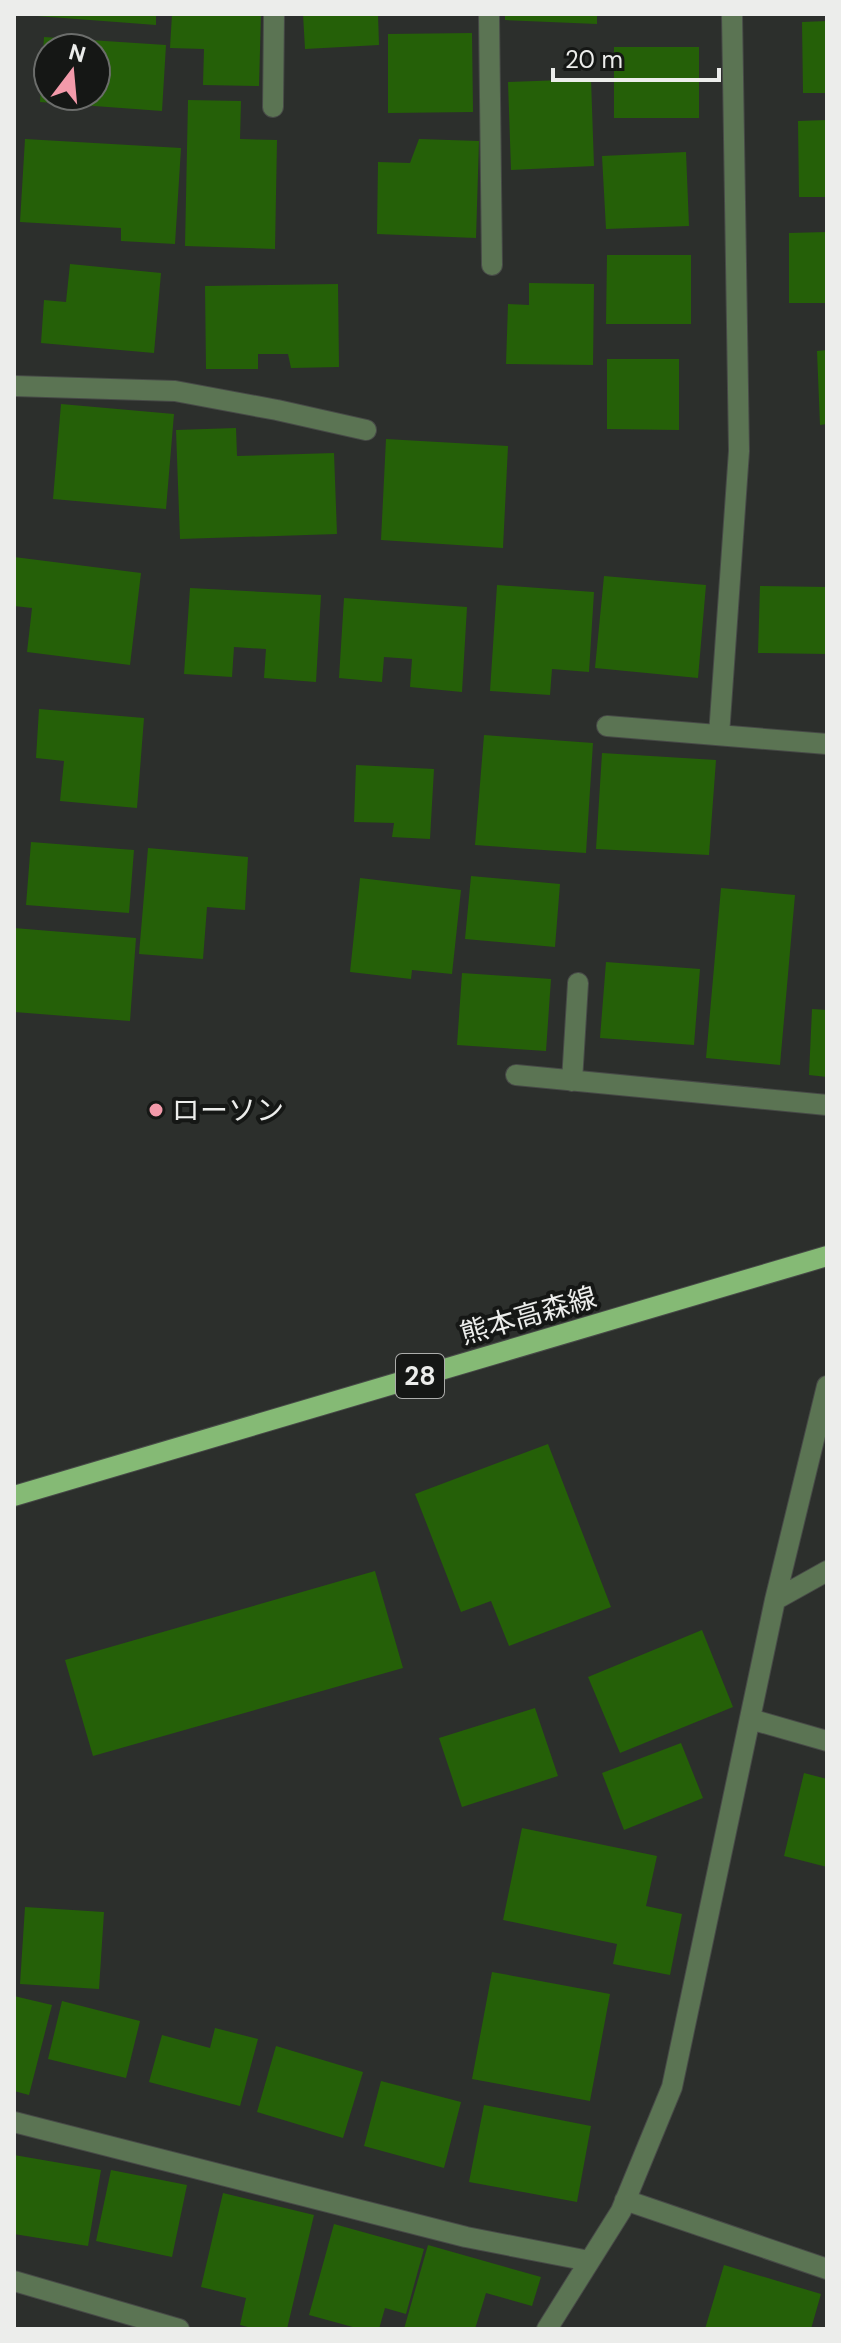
<svg xmlns="http://www.w3.org/2000/svg" width="841" height="2343" viewBox="0 0 841 2343" font-family="'DM Sans','Noto Sans JP',sans-serif">
  <style>
    .building { fill: #256008; fill-rule: evenodd }
    .lines { fill: none; stroke-linecap: round; stroke-linejoin: round }
    .minor-casing { stroke: #474a47; stroke-width: 22 }
    .major-casing { stroke: #474a47; stroke-width: 22 }
    .minor { stroke: #5b7453; stroke-width: 20 }
    .major { stroke: #85ba75; stroke-width: 20 }
    .poi-dot { fill: #f39aaa; stroke: #151715; stroke-width: 3 }
    .labels { text-anchor: middle; stroke-width: 8; stroke-linejoin: round; paint-order: stroke }
    .shield { fill: #151715; stroke: #acadab; stroke-width: 2 }
    .shield-label { font-size: 26px; font-weight: bold; fill: #ecedeb }
    .poi-label { font-size: 28px; fill: #ecedeb; stroke: #151715; text-anchor: start }
    .street-label { font-size: 28px; fill: #ecedeb; stroke: #151715 }
  </style>
  <rect width="100%" height="100%" fill="#2c2f2c"/>
  <path class="building" d="M 37,14 L 156,14 L 156,25 L 37,16 Z
    M 172,14 L 261,14 L 259,86 L 203,85 L 204,49 L 170,48 Z
    M 303,14 L 378,14 L 379,45 L 305,49 Z
    M 505,14 L 597,14 L 597,24 L 505,20 Z
    M 827,21 L 827,93 L 803,93 L 802,22 Z
    M 472,33 L 473,112 L 388,113 L 388,34 Z
    M 44,37 L 166,45 L 162,111 L 40,102 ZM 48,48 L 96,48 L 96,96 L 48,96 Z
    M 614,47 L 699,47 L 699,118 L 614,118 Z
    M 591,79 L 594,166 L 511,170 L 508,82 Z
    M 188,100 L 241,101 L 240,139 L 277,140 L 275,249 L 185,246 Z
    M 827,120 L 827,197 L 799,197 L 798,121 Z
    M 25,139 L 181,148 L 175,244 L 121,241 L 121,228 L 20,222 Z
    M 419,139 L 479,141 L 476,238 L 377,234 L 378,162 L 410,163 Z
    M 686,152 L 689,226 L 606,229 L 602,156 Z
    M 827,232 L 827,303 L 789,303 L 789,233 Z
    M 607,255 L 691,255 L 691,324 L 606,324 Z
    M 70,264 L 161,273 L 154,353 L 41,343 L 44,300 L 66,302 Z
    M 529,283 L 594,284 L 593,365 L 506,364 L 508,304 L 529,305 Z
    M 338,284 L 339,367 L 291,368 L 288,354 L 258,354 L 258,369 L 206,369 L 205,286 Z
    M 827,350 L 827,424 L 820,425 L 817,351 Z
    M 607,359 L 679,359 L 679,430 L 607,429 Z
    M 61,404 L 174,414 L 166,509 L 53,499 Z
    M 236,428 L 237,456 L 334,453 L 337,534 L 180,539 L 176,430 Z
    M 386,439 L 508,446 L 503,548 L 381,540 Z
    M 14,557 L 141,573 L 130,665 L 27,652 L 32,608 L 14,606 Z
    M 604,576 L 706,585 L 698,678 L 595,668 Z
    M 497,585 L 594,592 L 589,672 L 552,669 L 550,695 L 490,691 Z
    M 760,586 L 827,587 L 827,654 L 758,653 Z
    M 190,588 L 321,595 L 316,682 L 264,678 L 266,649 L 234,647 L 232,677 L 184,674 Z
    M 344,598 L 467,607 L 462,692 L 410,687 L 412,659 L 384,657 L 382,682 L 339,678 Z
    M 39,709 L 144,718 L 137,808 L 60,801 L 64,761 L 36,758 Z
    M 484,735 L 593,743 L 586,853 L 475,845 Z
    M 602,753 L 716,760 L 709,855 L 596,849 Z
    M 356,765 L 434,769 L 430,839 L 392,837 L 394,823 L 354,822 Z
    M 31,842 L 134,850 L 129,913 L 26,905 Z
    M 148,848 L 248,857 L 245,910 L 207,907 L 203,959 L 139,954 Z
    M 471,876 L 560,884 L 555,947 L 465,939 Z
    M 360,878 L 461,890 L 452,974 L 412,970 L 411,979 L 350,972 Z
    M 721,888 L 795,895 L 780,1065 L 706,1058 Z
    M 14,928 L 136,938 L 130,1021 L 14,1012 Z
    M 606,962 L 700,969 L 694,1045 L 600,1038 Z
    M 462,973 L 551,979 L 546,1051 L 457,1045 Z
    M 812,1009 L 827,1010 L 827,1077 L 809,1075 Z
    M 548,1444 L 611,1607 L 509,1646 L 491,1601 L 461,1612 L 415,1494 Z
    M 375,1571 L 403,1668 L 93,1756 L 65,1660 Z
    M 702,1630 L 733,1707 L 620,1753 L 588,1677 Z
    M 535,1708 L 558,1776 L 462,1807 L 439,1738 Z
    M 681,1743 L 703,1798 L 624,1830 L 602,1773 Z
    M 804,1773 L 827,1779 L 827,1867 L 784,1856 Z
    M 522,1828 L 657,1856 L 646,1906 L 682,1914 L 670,1975 L 613,1964 L 617,1944 L 503,1920 Z
    M 25,1907 L 104,1912 L 99,1989 L 20,1984 Z
    M 492,1972 L 610,1994 L 590,2101 L 472,2079 Z
    M 14,1996 L 52,2005 L 29,2095 L 14,2091 Z
    M 62,2001 L 140,2021 L 126,2078 L 48,2059 Z
    M 215,2028 L 258,2039 L 240,2106 L 149,2082 L 162,2035 L 210,2048 Z
    M 276,2046 L 363,2072 L 343,2138 L 257,2112 Z
    M 381,2081 L 461,2102 L 444,2168 L 364,2146 Z
    M 484,2105 L 591,2126 L 577,2202 L 469,2182 Z
    M 14,2155 L 101,2170 L 88,2246 L 14,2234 Z
    M 111,2170 L 187,2185 L 172,2257 L 96,2241 Z
    M 223,2193 L 314,2215 L 287,2329 L 256,2329 L 240,2325 L 246,2298 L 201,2287 Z
    M 334,2224 L 424,2249 L 406,2314 L 385,2308 L 379,2329 L 360,2329 L 309,2315 Z
    M 428,2245 L 541,2277 L 532,2306 L 486,2293 L 475,2329 L 404,2329 Z
    M 724,2265 L 821,2294 L 811,2329 L 705,2329 Z"/>
  <g class="lines">
    <g class="minor-casing">
      <path id="minor" d="M 489,14 L 492,265
        M 273,107 L 274,14
        M 14,386 L 175,391 L 277,410 L 366,430
        M 607,726 L 827,744
        M 719,735 L 739,451 L 732,14
        M 516,1075 L 827,1105
        M 572,1081 L 578,983
        M 775,1600 L 827,1571
        M 750,1719 L 827,1741
        M 14,2122 L 466,2237 L 589,2261
        M 625,2200 L 827,2269
        M 14,2281 L 179,2329
        M 547,2329 L 621,2211 L 672,2087 L 775,1600 L 827,1386"/>
    </g>
    <g class="major-casing">
      <path id="major" d="M 14,1496 L 827,1256"/>
    </g>
    <use href="#minor" class="minor"/>
    <use href="#major" class="major"/>
  </g>
  <circle class="poi-dot" cx="156" cy="1110" r="8"/>
  <g class="labels">
    <rect class="shield" x="396" y="1354" width="48" height="44" rx="6"/>
    <g class="shield-label">
      <text x="420" y="1385">28</text>
    </g>
    <g class="poi-label">
      <text x="172" y="1120">ローソン</text>
    </g>
    <g class="street-label">
      <text transform="translate(528 1315) rotate(-16)" y="10">熊本高森線</text>
    </g>
  </g>
  <rect width="841" height="2343" fill="none" stroke="#ecedeb" stroke-width="32"/>
  <g transform="translate(72 72) rotate(16)"><circle r="38" fill="#151715" stroke="#6b6d6b" stroke-width="2"/>
  <path d="M0-6L14 30L0 20L-14 30Z" fill="#f39aaa"/>
  <text y="-12" font-size="22" font-weight="bold" text-anchor="middle" fill="#ecedeb">N</text>
  </g>
  <path d="M553 68v12h166v-12" fill="none" stroke="#ecedeb" stroke-width="4"/>
  <text x="565" y="68" font-size="24" fill="#ecedeb" stroke="#151715" stroke-width="6" paint-order="stroke">20 m</text>
</svg>
